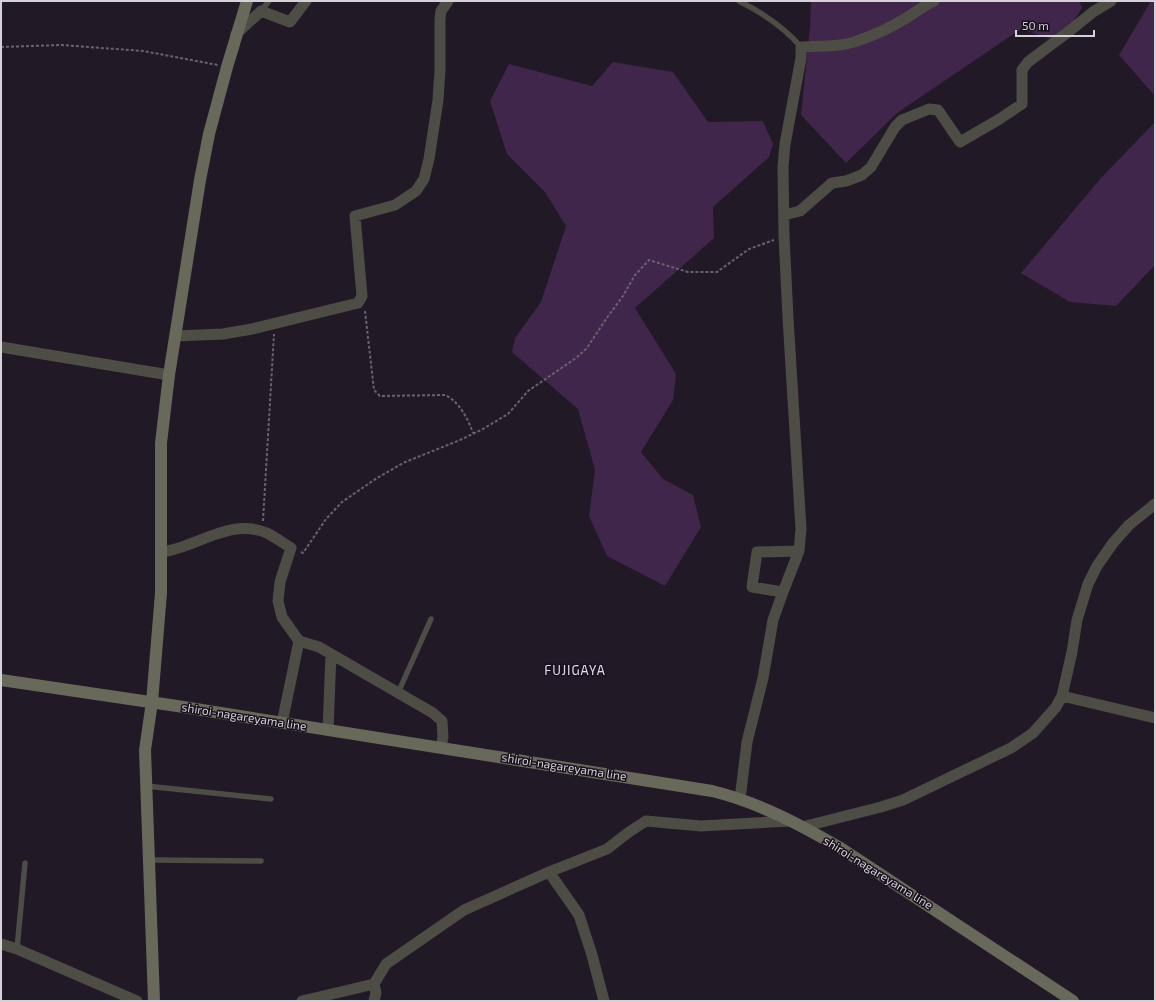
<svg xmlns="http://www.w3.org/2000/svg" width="1156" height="1002" viewBox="0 0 1156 1002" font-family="'Exo 2',sans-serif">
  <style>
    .green { fill: #3f264a }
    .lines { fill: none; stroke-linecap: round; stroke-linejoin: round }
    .path { stroke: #6a636e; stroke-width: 2; stroke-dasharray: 3 2; stroke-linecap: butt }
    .lane { stroke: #4d4d45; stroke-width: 5.5 }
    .street { stroke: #4d4d45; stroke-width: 11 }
    .secondary { stroke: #68685b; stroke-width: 12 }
    .labels { text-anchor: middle; stroke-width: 3; stroke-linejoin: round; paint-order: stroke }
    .street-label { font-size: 12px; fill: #d6d0d9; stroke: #18101c }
    .neighbourhood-label { font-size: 13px; letter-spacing: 1px; fill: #e7dbed; stroke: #18101c }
  </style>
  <rect width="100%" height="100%" fill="#221926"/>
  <path class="green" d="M 811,1 L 1079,1 L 1082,8 L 1060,42 L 1021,29 L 897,113 L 846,163 L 801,115 L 810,27 Z
    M 1151,1 L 1155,1 L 1155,96 L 1119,55 Z
    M 613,62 L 673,72 L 708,122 L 763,121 L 773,144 L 769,157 L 713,207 L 714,238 L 635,308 L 676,374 L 673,400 L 641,452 L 663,479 L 693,495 L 701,527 L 665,586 L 607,556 L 589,516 L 595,470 L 578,409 L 512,352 L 515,338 L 541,302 L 566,226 L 545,192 L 507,154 L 490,101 L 509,64 L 592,86 Z
    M 1155,122 L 1155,265 L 1116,306 L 1070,302 L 1021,273 L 1101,178 Z"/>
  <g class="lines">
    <path class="path" d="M 1,47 L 61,45 L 143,51 L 218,65
      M 365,311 L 374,390 L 380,396 L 445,395 C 459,401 468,419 473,433
      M 263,521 L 274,334
      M 301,552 L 303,553 L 326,519 L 342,502 L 377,478 L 403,463 L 460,440 L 483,429 L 508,414 L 528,391 L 576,358 L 587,348 L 606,319 L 623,296 L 635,275 L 649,260 L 688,272 L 717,272 L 749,249 L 774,240"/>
    <path class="lane" d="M 739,1 C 763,13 784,27 801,47
      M 261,11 L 269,1
      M 398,693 L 431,619
      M 146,786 L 271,799
      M 150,860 L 261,861
      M 17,949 L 25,863"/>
    <path class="street" d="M 236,34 L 261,11 L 290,22 L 306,1
      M 784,215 L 800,211 L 832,183 L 846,181 L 862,175 L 871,167 L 895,127 L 902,120 L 929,109 L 938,110 L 960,142 L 998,120 L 1022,104 L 1022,70 L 1028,62 L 1072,29 L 1093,12 L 1111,1
      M 175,336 L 223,334 L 252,329 L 358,303 L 362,296 L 355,216 L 395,205 L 416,191 L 424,179 L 429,159 L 438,100 L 440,71 L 440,19 L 441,11 L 448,1
      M 1,347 L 169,375
      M 161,552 C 196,548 230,517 267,533 C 275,537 283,543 291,548 L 280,582 L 278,601 L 282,617 L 299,641 L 319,647 L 433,713 L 442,721 L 443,737 L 441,747
      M 783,592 L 752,587 L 757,552 L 799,551
      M 1062,696 L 1155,718
      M 282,723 L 299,641
      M 328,730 L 331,654
      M 740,799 L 747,742 L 763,678 L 773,620 L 783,592 L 799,551 L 801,529 L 788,318 L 784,236 L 783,167 L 785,144 L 801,58 L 801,47 C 817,46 842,47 857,41 C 875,35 892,27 908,17 C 917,11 925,5 934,1
      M 802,827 L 881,807 L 903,800 L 1011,748 L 1033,733 L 1056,707 L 1062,696 L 1072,652 L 1077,620 L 1088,584 L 1097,566 L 1113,543 L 1129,525 L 1155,504
      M 549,872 L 579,915 L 592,955 L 604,1001
      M 1,944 L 17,949 L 137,1001
      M 374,984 L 376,993 L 374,1001
      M 302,1001 L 374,984 L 386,964 L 464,910 L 549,872 L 607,849 L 629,832 L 646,821 L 701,826 L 791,821"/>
    <path class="secondary" d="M 1,680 L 177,706 L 712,791 C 758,802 801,825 842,849 L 1073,1001
      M 154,1001 L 145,750 L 152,702 L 161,593 L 161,443 L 169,375 L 200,180 L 209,134 L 227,67 L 247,1"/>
  </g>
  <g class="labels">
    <g class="street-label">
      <text transform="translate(244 717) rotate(9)" y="4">shiroi-nagareyama line</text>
      <text transform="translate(564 767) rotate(9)" y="4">shiroi-nagareyama line</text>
      <text transform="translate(878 873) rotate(32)" y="4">shiroi-nagareyama line</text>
    </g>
    <g class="neighbourhood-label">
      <text x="575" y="675">FUJIGAYA</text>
    </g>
  </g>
  <rect width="1156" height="1002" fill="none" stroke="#d6d0d9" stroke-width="4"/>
  <path d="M1016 30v6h78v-6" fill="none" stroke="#d6d0d9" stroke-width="2"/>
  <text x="1022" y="30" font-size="12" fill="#d6d0d9" stroke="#18101c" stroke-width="3" paint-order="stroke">50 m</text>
</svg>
